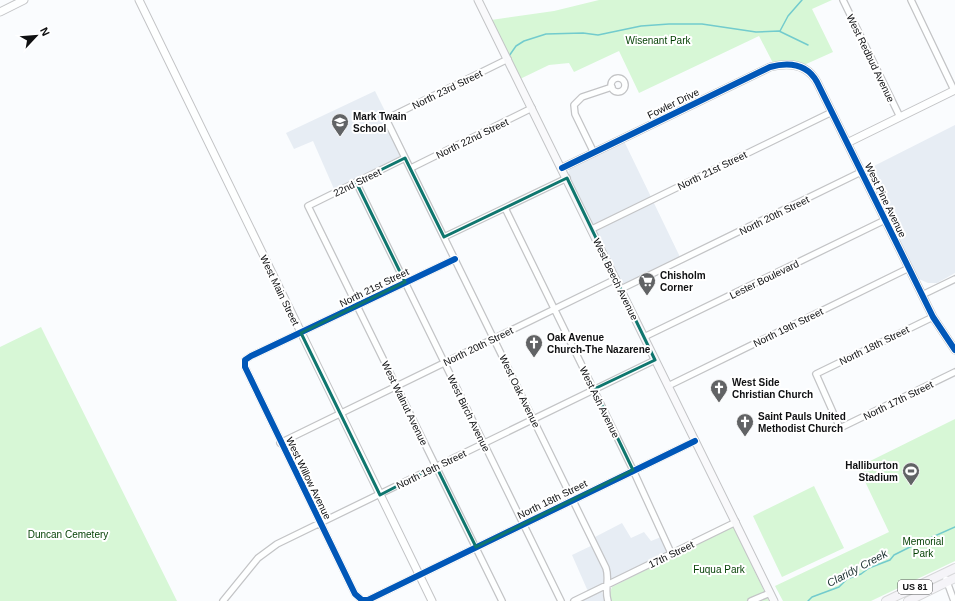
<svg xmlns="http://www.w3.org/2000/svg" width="955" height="601" viewBox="0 0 955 601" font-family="Helvetica,sans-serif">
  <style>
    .built { fill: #e7edf4 }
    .green { fill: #d7f7d6 }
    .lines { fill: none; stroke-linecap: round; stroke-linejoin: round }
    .stream { stroke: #72cbcd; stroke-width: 1.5 }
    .minor-casing { stroke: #c3c4c6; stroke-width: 8 }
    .tertiary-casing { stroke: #c3c4c6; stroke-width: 9 }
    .secondary-casing { stroke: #c3c4c6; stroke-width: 9 }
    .primary-casing { stroke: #d7d8d9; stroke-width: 10 }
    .minor { stroke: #feffff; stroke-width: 5.5 }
    .tertiary { stroke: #feffff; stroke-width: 7 }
    .secondary { stroke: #f9f9fb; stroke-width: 7 }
    .primary { stroke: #f5f4f8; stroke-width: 8 }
    .cycleway-casing { stroke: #fff; stroke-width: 8 }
    .cycleway { stroke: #0057b8; stroke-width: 6 }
    .marked { fill: none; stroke: #0f766e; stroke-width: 3; stroke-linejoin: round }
    .labels { text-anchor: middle; stroke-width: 4; stroke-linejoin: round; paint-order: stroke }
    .shield { fill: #fff; stroke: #575859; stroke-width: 1 }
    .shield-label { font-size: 9px; font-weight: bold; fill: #0f1012 }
    .park-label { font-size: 10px; fill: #003e00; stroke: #fff }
    .street-label { font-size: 10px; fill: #0f1012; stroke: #fff }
    .poi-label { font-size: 10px; font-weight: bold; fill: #0f1012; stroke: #fff; text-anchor: start }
    .water-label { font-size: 11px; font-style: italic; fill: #1c3131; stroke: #fff }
  </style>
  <rect width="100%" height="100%" fill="#fafcfe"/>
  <path class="built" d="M 375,91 L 387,115 L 385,121 L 400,154 L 399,157 L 334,189 L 313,141 L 294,149 L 286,133 Z
    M 955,125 L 955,273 L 937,283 L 928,283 L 919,279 L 915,275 L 864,171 Z
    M 624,141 L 680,257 L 625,284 L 621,283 L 568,173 L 570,167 Z
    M 622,523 L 631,538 L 644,532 L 651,541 L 661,537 L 667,550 L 666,554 L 600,586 L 605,601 L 580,601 L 590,596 L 572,555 L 597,543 L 595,537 Z"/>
  <path class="green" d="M 599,0 L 832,0 L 812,9 L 833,52 L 804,65 L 788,60 L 773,63 L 759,36 L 639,93 L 619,51 L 574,72 L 569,63 L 549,65 L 520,79 L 491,20 L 554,11 Z
    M 41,327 L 177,601 L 0,601 L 0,347 Z
    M 955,419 L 955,561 L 871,601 L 783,601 L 775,586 L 889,532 L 860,471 L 858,471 L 855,465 L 858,464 L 860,466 Z
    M 814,486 L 844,548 L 782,577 L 753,516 Z
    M 733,526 L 769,601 L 611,601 L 609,595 L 612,587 Z"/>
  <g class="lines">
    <path class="stream" d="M 780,31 L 788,16 L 802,0
      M 509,56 L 516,46 L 524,41 L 546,34 L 583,33 L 598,35 L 641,26 L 669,24 L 702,24 L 756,32 L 779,31 L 808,45
      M 808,601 L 812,597 L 839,587 L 847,579 L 861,574 L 869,568 L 890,560 L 894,555 L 910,547 L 955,527"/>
    <g class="minor-casing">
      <path id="minor" d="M 843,0 L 900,117
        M 911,0 L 954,90
        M 508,59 L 386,119 L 606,568 C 610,580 604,589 608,601
        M611 85a7 7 0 1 1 14 0a7 7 0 1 1-14 0Z
        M 594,153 L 575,114 L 574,105 L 582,97 L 612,87
        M 405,158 L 308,206 L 502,601
        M 411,168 L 532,108
        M 356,182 L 561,601
        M 505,208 L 633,470 L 672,555
        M 592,229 L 832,112
        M 444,237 L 567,178
        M 455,259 L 251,356 L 245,360 L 245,367 L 355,594 L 362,600 L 368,600 L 695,441
        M 621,289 L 861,172
        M 922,295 L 955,279
        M 933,317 L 816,374 L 840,428 L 955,372
        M 644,337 L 885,220
        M 668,386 L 909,268
        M 280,443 L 616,279
        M 946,579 L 954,601
        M 223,601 L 258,558 L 277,544 L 655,360
        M 574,601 L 736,522
        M 751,601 L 770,593"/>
    </g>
    <g class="tertiary-casing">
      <path id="tertiary" d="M 139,0 L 432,601
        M 0,12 L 24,0
        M 847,143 L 955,90
        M 562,168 L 770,67 C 789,62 807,64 817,82 L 933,317 L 955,350"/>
    </g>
    <g class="secondary-casing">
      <path id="secondary" d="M 478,0 L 774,601"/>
    </g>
    <g class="primary-casing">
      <path id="primary" d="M 886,601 L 955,568
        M 908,601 L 955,578"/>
    </g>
    <use href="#minor" class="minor"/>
    <use href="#tertiary" class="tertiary"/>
    <use href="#secondary" class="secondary"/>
    <use href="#primary" class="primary"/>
    <g class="cycleway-casing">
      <path id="cycleway" d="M 562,168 L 770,67 C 789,62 807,64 817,82 L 933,317 L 955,350
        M 455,259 L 251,356 L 245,360 L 245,367 L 355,594 L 362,600 L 368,600 L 695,441"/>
    </g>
    <use href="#cycleway" class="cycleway"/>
  </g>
  <path class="marked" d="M 405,158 L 444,237 L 567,178 L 655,360 L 594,389 L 633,470 L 476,547 L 436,466 L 380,495 L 301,333 L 405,282 L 356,182 Z"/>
  <defs>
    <g id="school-pin" transform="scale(0.9)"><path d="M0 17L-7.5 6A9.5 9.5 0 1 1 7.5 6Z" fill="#616365" stroke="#fff"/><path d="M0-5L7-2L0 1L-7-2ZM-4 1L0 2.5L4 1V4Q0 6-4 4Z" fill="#fff"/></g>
    <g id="supermarket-pin" transform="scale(0.9)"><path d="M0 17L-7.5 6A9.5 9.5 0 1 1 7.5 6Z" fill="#616365" stroke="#fff"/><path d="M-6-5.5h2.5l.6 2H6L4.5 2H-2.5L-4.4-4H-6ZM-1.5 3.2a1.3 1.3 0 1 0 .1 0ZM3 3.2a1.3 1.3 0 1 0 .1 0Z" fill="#fff"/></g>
    <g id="church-pin" transform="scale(0.9)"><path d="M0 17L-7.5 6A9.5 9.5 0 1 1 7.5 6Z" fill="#616365" stroke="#fff"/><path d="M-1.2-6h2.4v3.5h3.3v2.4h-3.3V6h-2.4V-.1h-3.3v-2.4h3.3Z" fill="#fff"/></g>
    <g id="stadium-pin" transform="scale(0.9)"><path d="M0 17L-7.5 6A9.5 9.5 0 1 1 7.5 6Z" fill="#616365" stroke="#fff"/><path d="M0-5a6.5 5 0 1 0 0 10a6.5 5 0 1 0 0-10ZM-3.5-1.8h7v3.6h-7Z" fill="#fff"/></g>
  </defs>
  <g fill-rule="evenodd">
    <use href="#school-pin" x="340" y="122"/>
    <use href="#supermarket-pin" x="647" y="281"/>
    <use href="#church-pin" x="534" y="343"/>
    <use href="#church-pin" x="719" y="388"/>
    <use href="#church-pin" x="745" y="422"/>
    <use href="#stadium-pin" x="911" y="471"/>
  </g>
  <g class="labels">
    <rect class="shield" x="898" y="580" width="34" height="14" rx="3"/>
    <g class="shield-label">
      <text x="915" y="590">US 81</text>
    </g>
    <g class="park-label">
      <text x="658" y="44">Wisenant Park</text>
      <text x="68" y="538">Duncan Cemetery</text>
      <text x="923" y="545">Memorial<tspan x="923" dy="12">Park</tspan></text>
      <text x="719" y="573">Fuqua Park</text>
    </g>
    <g class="street-label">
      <text transform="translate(871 58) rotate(64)" y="4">West Redbud Avenue</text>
      <text transform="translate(447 89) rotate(-26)" y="4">North 23rd Street</text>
      <text transform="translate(673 103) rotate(-26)" y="4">Fowler Drive</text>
      <text transform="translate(472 138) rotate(-26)" y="4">North 22nd Street</text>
      <text transform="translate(712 170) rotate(-26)" y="4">North 21st Street</text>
      <text transform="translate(357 182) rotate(-26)" y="4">22nd Street</text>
      <text transform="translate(886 200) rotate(64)" y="4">West Pine Avenue</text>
      <text transform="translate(774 215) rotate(-26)" y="4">North 20th Street</text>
      <text transform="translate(616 279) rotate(64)" y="4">West Beech Avenue</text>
      <text transform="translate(764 279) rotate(-26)" y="4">Lester Boulevard</text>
      <text transform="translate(374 287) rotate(-26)" y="4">North 21st Street</text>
      <text transform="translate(280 290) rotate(64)" y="4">West Main Street</text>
      <text transform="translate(788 327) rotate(-26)" y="4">North 19th Street</text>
      <text transform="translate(874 345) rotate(-26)" y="4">North 18th Street</text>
      <text transform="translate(478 346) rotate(-26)" y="4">North 20th Street</text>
      <text transform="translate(520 391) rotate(64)" y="4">West Oak Avenue</text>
      <text transform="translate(898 400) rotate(-26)" y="4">North 17th Street</text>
      <text transform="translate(600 402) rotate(64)" y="4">West Ash Avenue</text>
      <text transform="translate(405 403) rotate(64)" y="4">West Walnut Avenue</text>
      <text transform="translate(469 413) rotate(64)" y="4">West Birch Avenue</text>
      <text transform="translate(431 469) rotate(-26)" y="4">North 19th Street</text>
      <text transform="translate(309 478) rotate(64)" y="4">West Willow Avenue</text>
      <text transform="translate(552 499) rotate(-26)" y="4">North 18th Street</text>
      <text transform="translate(671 554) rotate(-26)" y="4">17th Street</text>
    </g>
    <g class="poi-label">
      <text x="353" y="120">Mark Twain<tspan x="353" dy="12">School</tspan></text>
      <text x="660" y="279">Chisholm<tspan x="660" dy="12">Corner</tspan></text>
      <text x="547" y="341">Oak Avenue<tspan x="547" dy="12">Church-The Nazarene</tspan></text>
      <text x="732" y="386">West Side<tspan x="732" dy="12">Christian Church</tspan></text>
      <text x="758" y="420">Saint Pauls United<tspan x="758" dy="12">Methodist Church</tspan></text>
      <text x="898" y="469" text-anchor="end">Halliburton<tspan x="898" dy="12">Stadium</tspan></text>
    </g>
    <g class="water-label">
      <text transform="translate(857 568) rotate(-28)" y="4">Claridy Creek</text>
    </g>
  </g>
  <g transform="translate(36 36) rotate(64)" stroke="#ffffff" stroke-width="3" paint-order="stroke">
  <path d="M0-3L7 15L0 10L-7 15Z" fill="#0f1012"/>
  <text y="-6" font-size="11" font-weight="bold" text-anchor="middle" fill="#0f1012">N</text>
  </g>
</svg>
